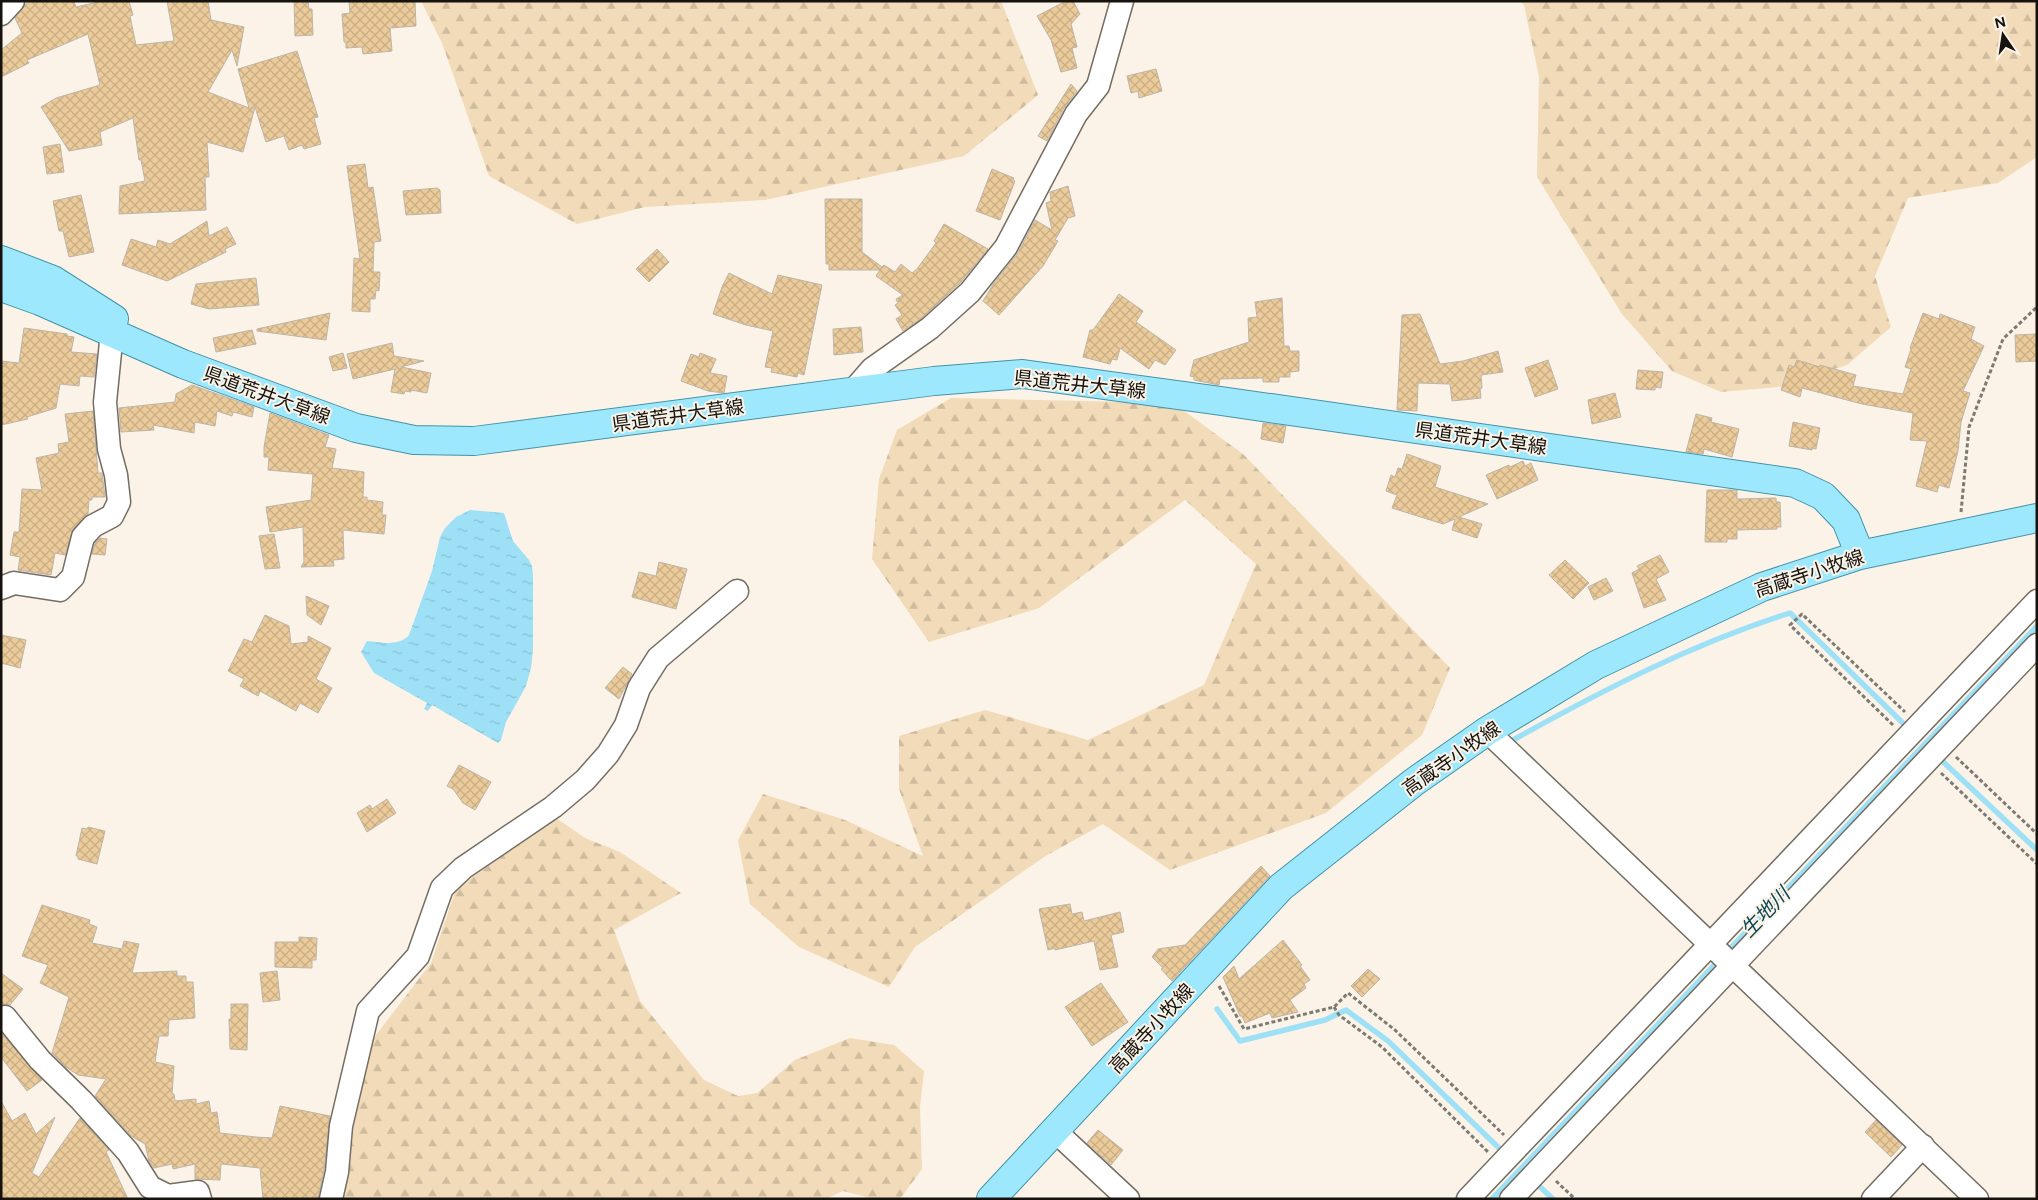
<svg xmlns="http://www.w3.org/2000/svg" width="2038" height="1200" viewBox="0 0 2038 1200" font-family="Figtree,'Noto Sans JP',sans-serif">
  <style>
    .forest { fill: url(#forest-firs) }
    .water { fill: url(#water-ripples) }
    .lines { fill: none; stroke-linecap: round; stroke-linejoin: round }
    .stream { stroke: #9ee1f6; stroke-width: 5.5 }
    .building { fill: url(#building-cross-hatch); stroke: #bdb5aa }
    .minor-casing { stroke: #746d63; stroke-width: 25 }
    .major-casing { stroke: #4493a8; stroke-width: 30 }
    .path { stroke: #7e7972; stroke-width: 3; stroke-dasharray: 4 2.5; stroke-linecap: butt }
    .minor { stroke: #fff; stroke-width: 22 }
    .major { stroke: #9ee8fd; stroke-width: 28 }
    .labels { text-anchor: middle; stroke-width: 4; stroke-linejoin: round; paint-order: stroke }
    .street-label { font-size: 19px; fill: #16130f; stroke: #fbf3e7 }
    .water-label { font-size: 20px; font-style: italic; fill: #0a4655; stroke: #fbf3e7 }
  </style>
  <defs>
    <pattern id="forest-firs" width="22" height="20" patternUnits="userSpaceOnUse" patternTransform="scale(1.25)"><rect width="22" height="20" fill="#f2dbb8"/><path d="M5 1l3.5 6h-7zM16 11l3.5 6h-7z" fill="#cfbb9d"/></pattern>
    <pattern id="water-ripples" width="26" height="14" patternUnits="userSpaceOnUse" patternTransform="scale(1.25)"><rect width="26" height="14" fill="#9ee1f6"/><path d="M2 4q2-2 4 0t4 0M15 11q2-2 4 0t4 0" fill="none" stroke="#87c0d2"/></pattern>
    <pattern id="building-cross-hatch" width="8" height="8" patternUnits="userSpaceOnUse" patternTransform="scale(1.25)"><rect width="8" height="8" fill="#ebcb9a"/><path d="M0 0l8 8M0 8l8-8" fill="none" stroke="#c9ad84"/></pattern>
  </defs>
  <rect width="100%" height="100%" fill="#fbf3e7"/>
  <path class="forest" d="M 421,1 L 1001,1 L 1038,95 L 964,156 L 765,200 L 645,207 L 577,224 L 489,176 L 442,43 Z
    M 1520,1 L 2037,1 L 2037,157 L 1998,183 L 1908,198 L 1875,276 L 1891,327 L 1847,365 L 1778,387 L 1721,392 L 1672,371 L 1622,314 L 1537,177 L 1539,77 L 1524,5 Z
    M 951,398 L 1173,403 L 1243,454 L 1450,668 L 1422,735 L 1326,813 L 1170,870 L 1103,824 L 1044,857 L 915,947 L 889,987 L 799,947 L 750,904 L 738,840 L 763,794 L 845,820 L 923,856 L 899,789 L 899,736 L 985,710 L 1088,740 L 1204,685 L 1256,564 L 1185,500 L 1039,608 L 929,642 L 872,559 L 879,479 L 897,430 Z
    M 556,818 L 585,838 L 620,852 L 681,893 L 614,930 L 640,1001 L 704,1080 L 738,1096 L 757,1093 L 795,1060 L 850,1038 L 894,1045 L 924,1071 L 920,1107 L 922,1169 L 900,1199 L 874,1199 L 843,1191 L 826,1199 L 338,1199 L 351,1118 L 373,1039 L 431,963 L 456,889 Z"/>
  <path class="water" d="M 470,510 L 504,513 L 513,541 L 529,560 L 532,566 L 533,575 L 533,650 L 531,668 L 526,686 L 506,722 L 501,740 L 498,743 L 432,705 L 428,711 L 424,709 L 427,703 L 374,673 L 361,652 L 367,641 C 380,642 399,647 409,635 L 432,571 L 440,537 L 445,528 L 456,517 Z"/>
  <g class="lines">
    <path class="stream" d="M 1513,740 C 1603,690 1692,644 1790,613 L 1910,730
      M 1938,757 L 2037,850
      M 1727,952 L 2037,626
      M 1217,1009 L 1240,1041 L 1325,1020 L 1346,1010 L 1388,1041 L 1500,1149
      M 1538,1185 L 1553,1199
      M 1492,1199 L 1720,959"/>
  </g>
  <path class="building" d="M 31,1 L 74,1 L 76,7 L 103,1 L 129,1 L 133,15 L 130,16 L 136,45 L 174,41 L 167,1 L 208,1 L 211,20 L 244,27 L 237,66 L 232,50 L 208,92 L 249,108 L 238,69 L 297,51 L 318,117 L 314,118 L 321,144 L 304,149 L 302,145 L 289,150 L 284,136 L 266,142 L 255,107 L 243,152 L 207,142 L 209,177 L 205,177 L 206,210 L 119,214 L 120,186 L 145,181 L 141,160 L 139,160 L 133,118 L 100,132 L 102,145 L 69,151 L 41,107 L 56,98 L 100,85 L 88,34 L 27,60 L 29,63 L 1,77 L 1,50 L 22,33 L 15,18 L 26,4 Z
    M 294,1 L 308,1 L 309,9 L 312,9 L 313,35 L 295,36 Z
    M 349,1 L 415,1 L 416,26 L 390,28 L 392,51 L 363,54 L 362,47 L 346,48 L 346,42 L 344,42 L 342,14 L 350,13 Z
    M 1066,1 L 1073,1 L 1080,14 L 1071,24 L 1077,47 L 1072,48 L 1077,68 L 1061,72 L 1051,40 L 1037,16 Z
    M 1156,69 L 1162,91 L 1139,98 L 1138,91 L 1131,93 L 1127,76 Z
    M 1071,84 L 1077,91 L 1064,108 L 1047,141 L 1038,136 Z
    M 60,144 L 64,172 L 47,174 L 43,147 Z
    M 365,164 L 368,188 L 373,187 L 381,241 L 374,242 L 373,272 L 380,272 L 379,291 L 376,290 L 375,299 L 370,299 L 370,312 L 352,311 L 354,258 L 360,259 L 347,166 Z
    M 992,169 L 1014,178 L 1013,180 L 1015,181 L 1000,220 L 976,211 Z
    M 1068,186 L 1075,216 L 1068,218 L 1055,240 L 1058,241 L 1043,266 L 999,315 L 983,301 L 994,283 L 1018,253 L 1035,220 L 1052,230 L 1046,203 L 1051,201 L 1050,192 Z
    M 437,188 L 440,190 L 441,213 L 406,215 L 403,191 Z
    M 81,195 L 94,252 L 69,257 L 63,231 L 59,231 L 53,201 Z
    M 825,199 L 862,199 L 862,252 L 882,267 L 884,265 L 895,272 L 901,264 L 912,273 L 917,269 L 936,243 L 934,241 L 944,224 L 988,249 L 960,283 L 922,318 L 903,331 L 896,319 L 902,315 L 895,305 L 898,303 L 896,299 L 903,295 L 876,276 L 880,270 L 829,270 L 829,264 L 826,264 Z
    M 207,221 L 209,236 L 227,227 L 236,244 L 225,249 L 226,252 L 167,281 L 122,265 L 131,239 L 156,247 L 158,240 L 170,244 Z
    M 657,249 L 669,262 L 649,282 L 636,269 Z
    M 729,273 L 772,294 L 778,275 L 822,285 L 804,375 L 798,373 L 797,377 L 771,372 L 772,368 L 765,367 L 773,331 L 746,325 L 713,314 L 722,287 Z
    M 256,278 L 259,305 L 209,309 L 191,304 L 196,284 Z
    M 1119,294 L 1143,311 L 1136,322 L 1176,350 L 1165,365 L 1155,360 L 1149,369 L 1120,348 L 1117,360 L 1112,359 L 1110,364 L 1083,357 L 1090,330 L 1093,330 Z
    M 1282,298 L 1284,346 L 1289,346 L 1290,351 L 1299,351 L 1299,371 L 1290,372 L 1290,377 L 1279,377 L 1279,382 L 1263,382 L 1263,378 L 1220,379 L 1219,385 L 1194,380 L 1194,377 L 1190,376 L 1194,360 L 1249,342 L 1248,318 L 1257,317 L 1255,302 Z
    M 330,313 L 326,340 L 257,331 L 257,329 Z
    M 1923,313 L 1939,319 L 1940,314 L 1975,327 L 1971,339 L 1984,346 L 1963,391 L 1970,393 L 1961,422 L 1958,451 L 1949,488 L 1939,485 L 1937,492 L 1916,486 L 1927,441 L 1910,440 L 1913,413 L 1862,404 L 1802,388 L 1800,397 L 1781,390 L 1789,365 L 1794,367 L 1797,360 L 1820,367 L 1820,365 L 1856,375 L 1853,386 L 1903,394 L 1911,369 L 1905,367 L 1911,349 L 1910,348 Z
    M 1420,314 L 1440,364 L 1463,361 L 1498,351 L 1503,372 L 1481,375 L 1482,388 L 1480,389 L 1481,398 L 1452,401 L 1450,384 L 1418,383 L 1417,411 L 1397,410 L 1402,315 Z
    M 861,327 L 863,352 L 834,355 L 833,329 Z
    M 24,328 L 67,334 L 67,336 L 74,337 L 71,352 L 97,354 L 94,377 L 80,376 L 79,386 L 60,384 L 56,408 L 27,417 L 28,419 L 1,425 L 1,361 L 19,363 Z
    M 252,330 L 256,344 L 216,352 L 213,338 Z
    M 2037,334 L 2037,361 L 2016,362 L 2015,335 Z
    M 392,343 L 394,356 L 424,361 L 401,367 L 431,373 L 427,393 L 411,390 L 411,392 L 405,391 L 404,394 L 391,392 L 395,369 L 353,379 L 347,354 Z
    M 343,353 L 347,368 L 333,371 L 329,357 Z
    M 700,353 L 716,359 L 710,373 L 727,376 L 724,393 L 708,391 L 681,381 L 691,354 L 699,357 Z
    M 1548,360 L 1558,389 L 1535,397 L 1525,368 Z
    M 1638,370 L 1663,372 L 1661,388 L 1655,387 L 1655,390 L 1636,389 Z
    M 192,385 L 254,407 L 252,417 L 233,412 L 232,416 L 217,411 L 215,426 L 195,422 L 194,433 L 153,425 L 154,430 L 121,432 L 119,408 L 175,402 L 176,394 Z
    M 1615,393 L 1621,417 L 1592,424 L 1588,400 Z
    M 93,411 L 98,473 L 102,473 L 105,497 L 92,497 L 92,500 L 89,500 L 88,514 L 73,529 L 65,555 L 55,553 L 51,575 L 18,570 L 20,557 L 10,555 L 14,532 L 19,532 L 22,489 L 42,490 L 36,458 L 59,453 L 58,444 L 69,442 L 65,414 Z
    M 270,413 L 329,435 L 325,447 L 336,449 L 332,468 L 364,472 L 363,497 L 367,497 L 367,500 L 383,502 L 382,515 L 386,515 L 384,534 L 343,530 L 344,559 L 333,560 L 334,566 L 301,567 L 304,562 L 303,527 L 270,532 L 266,507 L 311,500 L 313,474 L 268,470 L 269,457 L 264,457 L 264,447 Z
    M 1696,414 L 1712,418 L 1711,422 L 1739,429 L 1732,457 L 1704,449 L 1703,454 L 1686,452 Z
    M 1793,422 L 1820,428 L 1816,449 L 1812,448 L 1812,450 L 1789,446 Z
    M 1263,423 L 1286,426 L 1283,443 L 1261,439 Z
    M 1407,454 L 1441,466 L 1435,487 L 1488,504 L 1459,517 L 1482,524 L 1477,538 L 1452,530 L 1455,519 L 1443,524 L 1392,508 L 1397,495 L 1386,491 L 1391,475 L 1395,477 L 1398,468 L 1402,469 Z
    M 1523,461 L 1525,466 L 1531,463 L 1538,480 L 1497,499 L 1486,475 L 1509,465 L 1510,467 Z
    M 1707,490 L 1737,490 L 1737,499 L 1776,498 L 1776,502 L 1780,502 L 1781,527 L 1777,527 L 1777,529 L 1737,530 L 1737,539 L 1727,539 L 1727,542 L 1705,542 Z
    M 274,534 L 280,568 L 265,569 L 259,536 Z
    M 100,538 L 107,539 L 105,555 L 92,554 L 95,543 Z
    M 1660,555 L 1669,572 L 1656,579 L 1666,600 L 1644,608 L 1632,573 L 1639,569 L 1637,566 Z
    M 1565,560 L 1589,583 L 1573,599 L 1549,575 Z
    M 659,562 L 687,569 L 676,609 L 632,597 L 639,572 L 656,576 Z
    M 1606,578 L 1613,591 L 1594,600 L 1588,587 Z
    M 306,596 L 329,606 L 321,625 L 307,615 Z
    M 265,615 L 289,626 L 291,644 L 308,642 L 308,636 L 331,648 L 316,679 L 332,688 L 318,713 L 300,703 L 296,711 L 260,691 L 258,696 L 240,686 L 244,679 L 228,671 L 244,639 L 252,642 Z
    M 1,635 L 26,640 L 20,668 L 1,663 Z
    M 623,667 L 632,674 L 619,699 L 605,688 Z
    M 459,765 L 491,782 L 475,810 L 463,803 L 453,789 L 447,786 Z
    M 387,799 L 396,813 L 367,832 L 357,813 L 370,805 L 372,809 Z
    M 88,827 L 105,831 L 97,864 L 78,859 L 78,856 L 76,856 L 82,828 L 87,829 Z
    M 1261,866 L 1270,876 L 1172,981 L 1161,969 L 1163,968 L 1152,957 L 1158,949 L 1185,945 Z
    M 1070,904 L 1072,914 L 1082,912 L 1084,921 L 1120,912 L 1124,932 L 1111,935 L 1118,967 L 1100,970 L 1094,941 L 1055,950 L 1055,948 L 1048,950 L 1039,909 Z
    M 42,905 L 90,920 L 89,924 L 97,927 L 92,943 L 122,949 L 124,941 L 139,944 L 132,973 L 177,971 L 177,976 L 186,976 L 186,982 L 193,982 L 195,1018 L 169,1020 L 168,1036 L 159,1036 L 155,1062 L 174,1066 L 172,1094 L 174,1094 L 175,1101 L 196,1099 L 196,1104 L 209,1101 L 211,1113 L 217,1112 L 220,1133 L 256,1137 L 272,1138 L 280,1106 L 330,1116 L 324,1170 L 318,1199 L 263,1199 L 260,1168 L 221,1164 L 220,1180 L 195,1179 L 195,1164 L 173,1169 L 172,1164 L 154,1168 L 149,1161 L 145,1144 L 131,1136 L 95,1096 L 106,1079 L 78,1075 L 66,1067 L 52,1053 L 69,997 L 40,983 L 48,965 L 22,956 Z
    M 299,937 L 317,938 L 316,960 L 312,960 L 312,968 L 275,967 L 275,942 L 299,942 Z
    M 1283,940 L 1302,965 L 1300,966 L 1310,980 L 1304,984 L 1306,988 L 1290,1000 L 1298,1012 L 1272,1018 L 1270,1013 L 1245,1023 L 1242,1016 L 1240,1016 L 1223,977 L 1234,966 L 1239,979 Z
    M 1368,969 L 1380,979 L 1362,997 L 1351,986 Z
    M 277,971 L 280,1000 L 263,1002 L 260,973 Z
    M 1,973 L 23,989 L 10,1005 L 1,1004 Z
    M 1101,983 L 1128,1022 L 1092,1046 L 1065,1007 Z
    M 231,1004 L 248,1004 L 247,1050 L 230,1049 L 229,1019 L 231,1019 Z
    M 1,1033 L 42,1080 L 27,1091 L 1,1057 Z
    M 1,1101 L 12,1121 L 25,1113 L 36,1134 L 55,1117 L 32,1173 L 39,1177 L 80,1118 L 109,1150 L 106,1152 L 128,1199 L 1,1199 Z
    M 1876,1120 L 1902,1145 L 1891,1157 L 1865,1132 Z
    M 1098,1130 L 1123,1150 L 1111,1165 L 1087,1143 Z"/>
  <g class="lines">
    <g class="minor-casing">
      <path id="minor" d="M 1,14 L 13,1
        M 852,392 L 872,369 L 930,328 L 970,292 L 1006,247 L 1076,114 L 1098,86 L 1122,1
        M 1,588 L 14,583 L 60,590 L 73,577 L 83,537 L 93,526 L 112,516 L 119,502 L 116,475 L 109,449 L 105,402 L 112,332
        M 1487,731 L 1977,1199
        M 1,1018 L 5,1017 L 40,1060 L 81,1100 L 128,1152 L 150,1187 L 168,1196 L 198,1192 L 200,1199
        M 1055,1131 L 1128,1199
        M 331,1199 L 337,1172 L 341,1126 L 368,1011 L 418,956 L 442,888 L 463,868 L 553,807 L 585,780 L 608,754 L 626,725 L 639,688 L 658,658 L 737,591
        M 1468,1199 L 2037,601
        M 1511,1199 L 2037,645
        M 1873,1199 L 1923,1146"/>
    </g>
    <g class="major-casing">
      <path id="major" d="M 1,260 L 53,280 L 114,319
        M 1,287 L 40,301 L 183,364 L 356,428 L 414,440 L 474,441 L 934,381 L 1023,374 L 1214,400 L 1795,483 L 1823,496 L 1846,520 L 1860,555
        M 991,1199 L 1281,887 L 1414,782 L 1487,731 L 1596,665 L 1762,587 L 1860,555 L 2037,518"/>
    </g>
    <path class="path" d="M 1961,512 L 1969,427 L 2003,339 L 2037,307
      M 1893,725 L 1790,625 L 1802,614 L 1905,712
      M 1956,757 L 2037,834
      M 1941,773 L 2037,864
      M 1219,986 L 1244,1029 L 1334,1007 L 1348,993 L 1395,1030 L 1504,1135
      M 1334,1007 L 1339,1015 L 1382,1047 L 1488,1152
      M 1556,1181 L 1575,1199"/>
    <use href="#minor" class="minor"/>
    <use href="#major" class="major"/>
  </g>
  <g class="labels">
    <g class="street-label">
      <text transform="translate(1080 384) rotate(6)" y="7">県道荒井大草線</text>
      <text transform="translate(267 395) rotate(20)" y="7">県道荒井大草線</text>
      <text transform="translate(678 415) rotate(-8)" y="7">県道荒井大草線</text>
      <text transform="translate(1481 438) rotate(8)" y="7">県道荒井大草線</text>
      <text transform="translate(1809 573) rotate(-18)" y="7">高蔵寺小牧線</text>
      <text transform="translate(1451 758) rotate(-35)" y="7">高蔵寺小牧線</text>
      <text transform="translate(1151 1028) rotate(-47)" y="7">高蔵寺小牧線</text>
    </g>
    <g class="water-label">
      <text transform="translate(1765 912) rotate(-46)" y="7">生地川</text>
    </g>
  </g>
  <rect width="2038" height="1200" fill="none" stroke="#16130f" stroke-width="5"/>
  <g transform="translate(2003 35) rotate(347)" stroke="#fbf3e7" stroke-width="4" paint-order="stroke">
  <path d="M0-4L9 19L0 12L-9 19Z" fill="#16130f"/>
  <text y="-8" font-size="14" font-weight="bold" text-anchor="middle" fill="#16130f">N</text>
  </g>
</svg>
